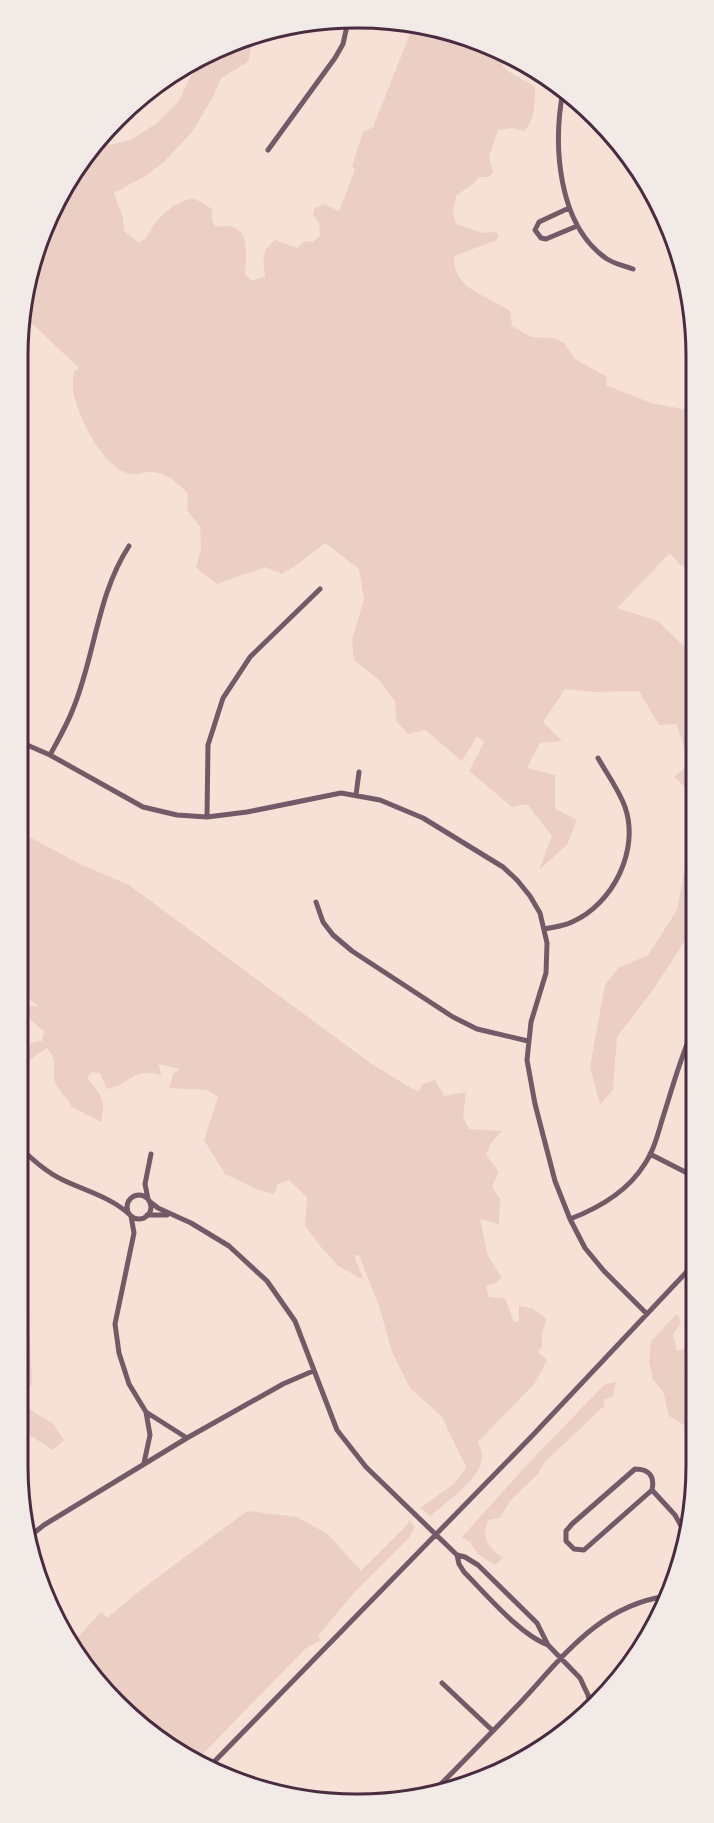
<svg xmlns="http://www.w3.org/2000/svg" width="714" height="1823" viewBox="0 0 714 1823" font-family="Overpass,sans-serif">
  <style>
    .green { fill: #ebcfc5 }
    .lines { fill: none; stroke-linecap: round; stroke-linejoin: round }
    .minor { stroke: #755966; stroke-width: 5 }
    .rim { fill: none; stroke: #4a2c40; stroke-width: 3 }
  </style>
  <rect width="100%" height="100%" fill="#f7e1d7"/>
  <path class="green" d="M 412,29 L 466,36 L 502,54 L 502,64 L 508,71 L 535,87 C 535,101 535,121 524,131 L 512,128 L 498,130 L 489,157 L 493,173 L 488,177 L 479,177 L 474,183 L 456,196 L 453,214 L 456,224 L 483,233 L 495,232 L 499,235 L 497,240 L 454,256 C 453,290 486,294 510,311 L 512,326 L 531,337 L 553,338 L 564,343 L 575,359 L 607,377 L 606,385 L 651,403 L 693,411 L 694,566 L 680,565 L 670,553 L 617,608 L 658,621 L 694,656 L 694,811 L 686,788 L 674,777 L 690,763 L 676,724 L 659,725 L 639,691 L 594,692 L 565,689 L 543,722 L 562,741 L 540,743 L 527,768 L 555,775 L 555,809 L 577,820 L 567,845 L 539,870 L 552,836 L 527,804 L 512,807 L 469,771 L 484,742 L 477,736 L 462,761 L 425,730 L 408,734 L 396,721 L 395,701 L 380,681 L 354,660 L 352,640 L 364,599 L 359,569 L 325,543 L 298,564 L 282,574 L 265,567 L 217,584 L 196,568 L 201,548 L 200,527 L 187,510 L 188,493 C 176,482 165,471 148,472 C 142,473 134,475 129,474 C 101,465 78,417 73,391 C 72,385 73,378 74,372 L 79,368 L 25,317 L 36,248 L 88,158 L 105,146 L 131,140 L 157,123 L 179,101 L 199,59 L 207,53 L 264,38 L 251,47 L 248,62 L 221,78 L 213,97 L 192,132 L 164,162 L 147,175 L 114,193 L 123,218 L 124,231 L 138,242 L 146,239 C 154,219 173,202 194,198 L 212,209 L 212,221 L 216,227 C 252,220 246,251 245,275 L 253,281 L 265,276 C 263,259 261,252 275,240 L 297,248 L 305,241 L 313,242 L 320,236 L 319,223 L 313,215 L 315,208 L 323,204 L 339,211 L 355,170 L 352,166 L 363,132 L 373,127 Z
    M 18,831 L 82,865 L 129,885 L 373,1065 L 418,1092 L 423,1084 L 435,1080 L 444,1096 L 466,1092 L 463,1117 L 469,1129 L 502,1131 L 491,1143 L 486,1155 L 499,1172 L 492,1186 L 500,1199 L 499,1224 L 480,1219 L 488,1256 L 502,1278 L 496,1283 L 486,1286 L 489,1297 L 505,1298 L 514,1322 L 519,1321 L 519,1306 L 532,1308 L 547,1319 L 542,1333 L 542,1347 L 538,1352 L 547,1360 L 535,1383 L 478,1442 C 480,1446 482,1451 482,1456 C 482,1478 446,1502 430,1516 L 420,1508 L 454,1484 L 466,1467 L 442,1417 L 410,1388 L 392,1352 L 379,1306 L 359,1255 L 354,1256 L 364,1280 L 338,1266 L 321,1247 L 305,1226 L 307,1197 L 289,1180 L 278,1184 L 274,1194 L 261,1191 L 225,1174 L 204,1140 L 218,1097 L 207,1090 L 169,1088 L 173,1074 L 180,1069 L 159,1064 L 161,1075 C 132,1067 130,1085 107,1089 L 100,1073 L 92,1072 L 87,1078 C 101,1095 106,1098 101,1122 L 72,1107 C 68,1098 58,1091 55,1082 C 51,1066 59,1063 47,1048 L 26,1062 L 18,1051 L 31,1043 L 42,1041 L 44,1031 L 32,1021 L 22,1006 L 39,1006 L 18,992 Z
    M 694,842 L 695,925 L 653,990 L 617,1037 L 613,1090 L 600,1105 L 590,1067 L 605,985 L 618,968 L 648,955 L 677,910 L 684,873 Z
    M 18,1291 L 29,1311 L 32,1384 L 18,1396 Z
    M 677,1314 L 681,1322 L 673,1335 L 677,1351 L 696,1345 L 696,1374 L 683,1374 L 696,1388 L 696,1432 L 669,1416 L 663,1391 L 653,1380 L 649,1362 L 651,1341 Z
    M 616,1382 L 613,1396 L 604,1400 L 604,1406 L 545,1462 L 538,1474 L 510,1501 L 500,1518 L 488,1520 C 481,1539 488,1547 503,1558 L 495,1565 L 478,1554 L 470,1542 L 462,1537 L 522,1470 L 605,1384 Z
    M 18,1402 L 53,1424 L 64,1440 L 53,1450 L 18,1428 Z
    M 247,1511 L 297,1517 L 328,1534 L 361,1571 L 407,1525 L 409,1520 L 415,1527 L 409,1538 L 353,1594 L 318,1636 L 321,1640 L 307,1647 L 195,1762 L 188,1760 L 102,1689 L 74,1641 L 101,1612 L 107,1618 L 142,1589 Z"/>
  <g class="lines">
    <path class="minor" d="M 563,91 C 553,144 557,225 607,259 C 615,264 625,266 633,269
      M 268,150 L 335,58 L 343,44 L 348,21
      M 569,208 L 539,222 L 535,230 L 541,238 L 546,239 L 577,226
      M 18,741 L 50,755 L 143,807 L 177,815 L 207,817 L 247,812 L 341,793 L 380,800 L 423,818 L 503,867 L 517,880 L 530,896 L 540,913 L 547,943 L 546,973 L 531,1022 L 527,1060 L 535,1104 L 555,1181 L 570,1219 L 585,1248 L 604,1271 L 647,1314
      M 50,755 C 58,740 67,725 73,709 C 95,656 97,595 129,546
      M 356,795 L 359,772
      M 207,817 L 208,745 L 223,698 L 250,657 L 320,589
      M 316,902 L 323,922 L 333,935 L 352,951 L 453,1017 L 477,1029 L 528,1041
      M 545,929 C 554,927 564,926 572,922 C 613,904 640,850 625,807 C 619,790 607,774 598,758
      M 18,1146 C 32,1159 46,1172 63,1180 C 86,1191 110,1197 129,1214
      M 650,1154 L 695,1177
      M127 1207a12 12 0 1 1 24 0a12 12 0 1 1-24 0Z
      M 148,1199 L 145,1184 L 151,1154
      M 149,1201 L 158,1208 L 191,1223 L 229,1246 L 267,1281 L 295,1321 L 337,1430 L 366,1467 L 457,1555 L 459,1564 L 464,1572 C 486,1594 520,1635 548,1645
      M 147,1215 L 167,1215
      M 131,1216 L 134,1233 L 115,1324 L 119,1353 L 129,1384 L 146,1412 L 150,1435 L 144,1463
      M 570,1219 C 599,1208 627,1192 644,1165 C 654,1151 658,1133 663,1117 C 673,1086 681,1055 695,1025
      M 146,1412 L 187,1438
      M 652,1490 L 584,1550 L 574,1549 L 566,1541 L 566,1531 L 572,1524 L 635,1469 C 649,1469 655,1476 652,1490 L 675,1515 L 685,1533
      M 30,1536 L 44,1525 L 187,1438 L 283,1384 L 313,1371
      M 457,1555 L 465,1557 L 478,1565 L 537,1623 L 548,1645 L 580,1678 L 588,1695 L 590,1704
      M 442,1683 L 493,1731
      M 209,1767 L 531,1437 L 695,1263
      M 429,1796 C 459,1766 489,1735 519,1704 C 563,1657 598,1606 667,1596
      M 329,1799 L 332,1801"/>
  </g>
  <path d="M0 0H714V1823H0ZM356 28H358A328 328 0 0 1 686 356V1466A328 328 0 0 1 358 1794H356A328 328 0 0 1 28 1466V356A328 328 0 0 1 356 28Z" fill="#f1eae7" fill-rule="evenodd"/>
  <path class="rim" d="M356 28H358A328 328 0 0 1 686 356V1466A328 328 0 0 1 358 1794H356A328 328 0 0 1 28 1466V356A328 328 0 0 1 356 28Z"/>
</svg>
